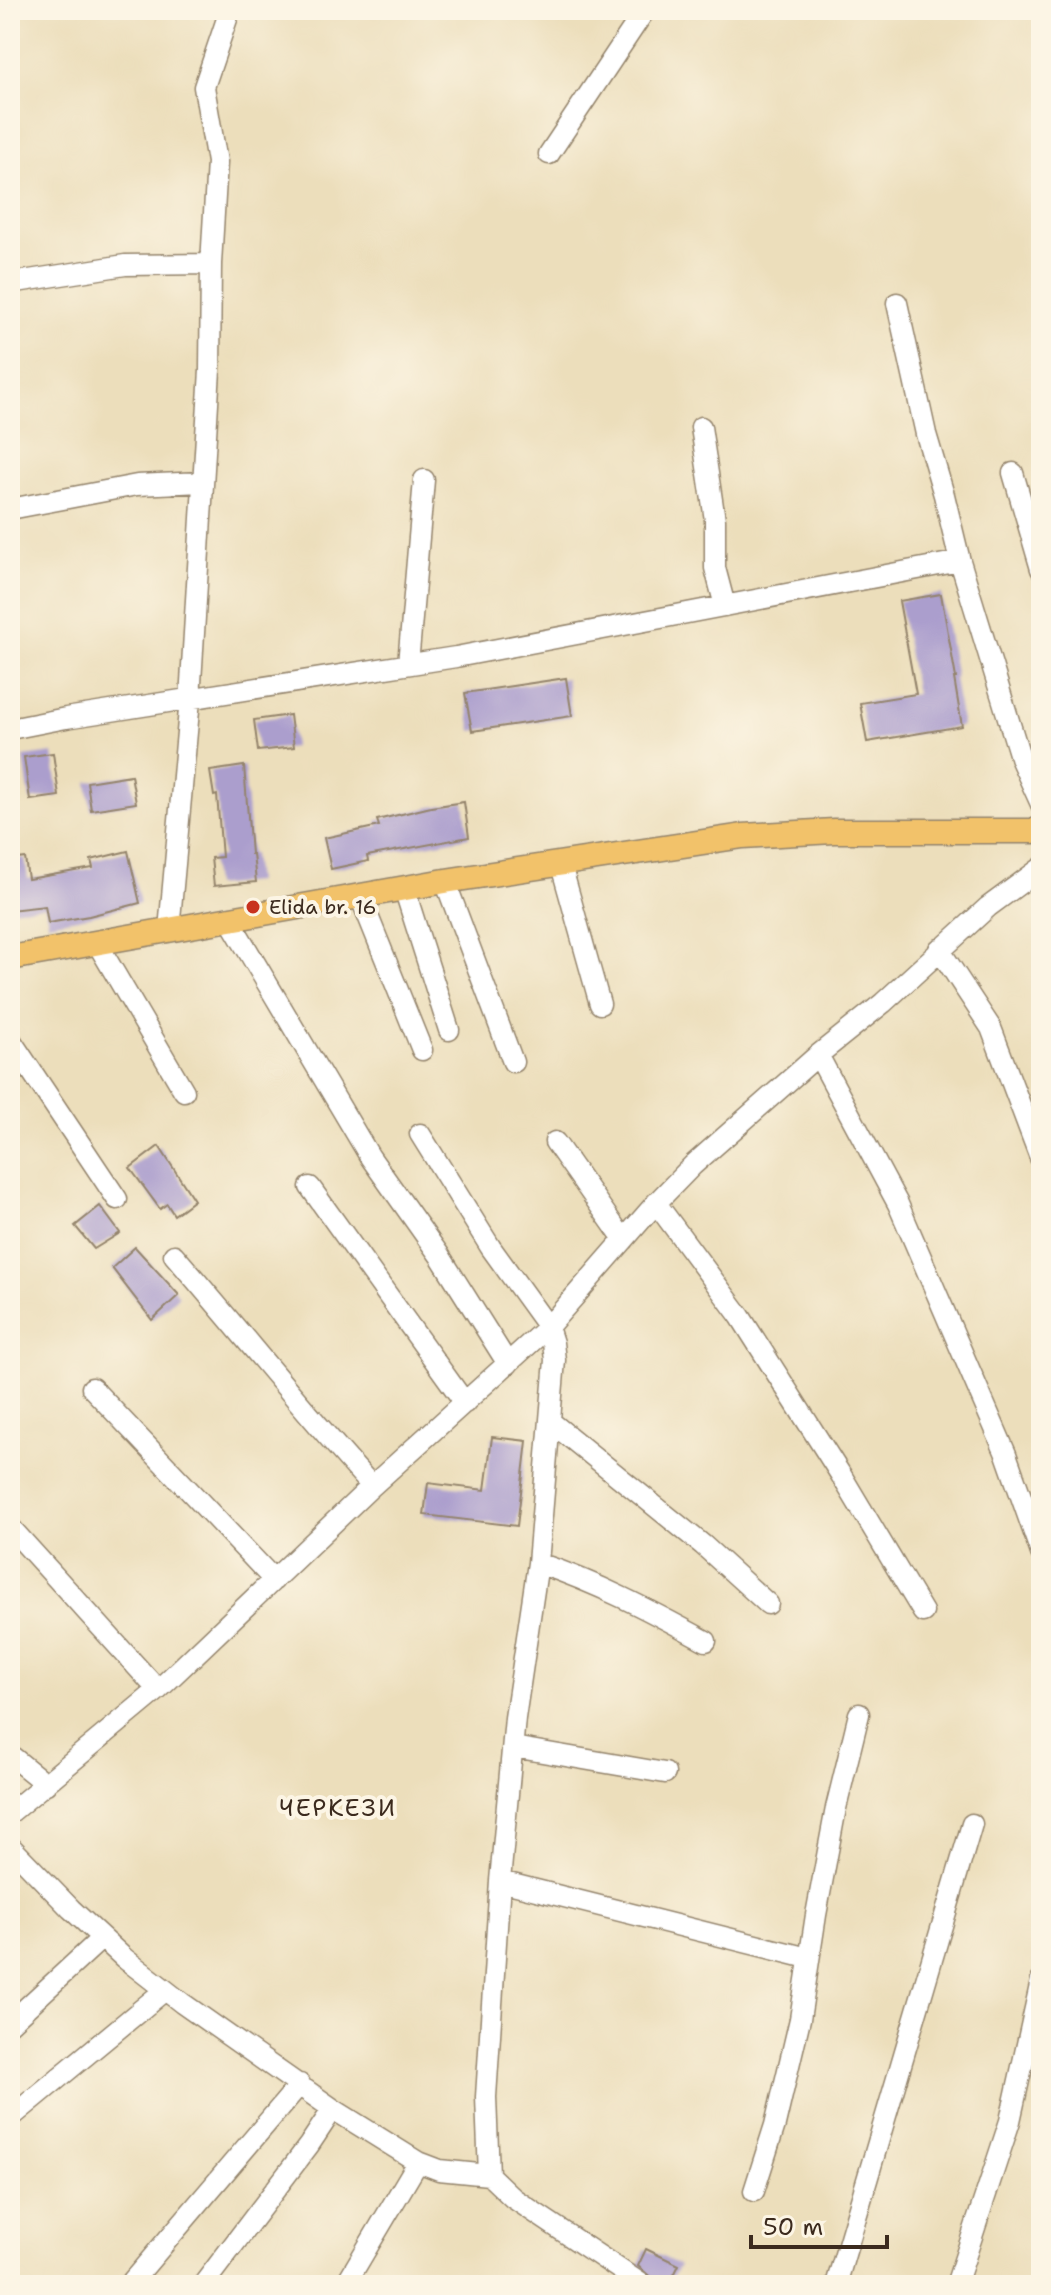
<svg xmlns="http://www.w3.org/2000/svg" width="1051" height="2295" viewBox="0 0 1051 2295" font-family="'Shantell Sans',sans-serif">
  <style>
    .building { fill: #ab9ecd }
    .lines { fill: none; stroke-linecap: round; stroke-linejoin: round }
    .minor-casing { stroke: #94846c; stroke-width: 23 }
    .major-casing { stroke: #94846c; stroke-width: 27 }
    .minor { stroke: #fff; stroke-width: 20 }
    .major { stroke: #f2c26a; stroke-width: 24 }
    .poi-dot { fill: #c8321e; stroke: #fcf5e5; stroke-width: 3 }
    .labels { text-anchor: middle; stroke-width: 8; stroke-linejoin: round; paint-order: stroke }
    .poi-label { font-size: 20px; fill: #3b2a1e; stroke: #fcf5e5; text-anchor: start }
    .quarter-label { font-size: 24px; letter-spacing: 2px; fill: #3b2a1e; stroke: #fcf5e5 }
  </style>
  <rect width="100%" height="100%" fill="#fcf5e5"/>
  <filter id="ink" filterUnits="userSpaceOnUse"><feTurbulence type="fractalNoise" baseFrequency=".0125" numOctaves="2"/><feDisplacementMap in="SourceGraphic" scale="16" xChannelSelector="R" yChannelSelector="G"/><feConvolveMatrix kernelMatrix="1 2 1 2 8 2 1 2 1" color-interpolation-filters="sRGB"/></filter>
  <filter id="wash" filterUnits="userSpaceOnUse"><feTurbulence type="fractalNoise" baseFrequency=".006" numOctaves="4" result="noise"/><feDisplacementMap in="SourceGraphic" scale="32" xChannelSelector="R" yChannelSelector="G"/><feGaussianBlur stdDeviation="1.8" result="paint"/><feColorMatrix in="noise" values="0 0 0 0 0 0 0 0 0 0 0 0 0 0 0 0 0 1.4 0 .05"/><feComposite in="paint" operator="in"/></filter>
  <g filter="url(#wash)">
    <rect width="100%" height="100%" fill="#ecdebb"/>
    <g id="blocks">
      <path class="building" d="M 941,594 L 956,678 L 954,678 L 962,726 L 867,742 L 860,703 L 916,694 L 899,601 Z
        M 566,678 L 572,716 L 472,731 L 465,693 Z
        M 290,715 L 294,747 L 258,751 L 254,720 Z
        M 53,753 L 59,796 L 30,800 L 24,757 Z
        M 244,766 L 251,854 L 253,854 L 256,882 L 214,886 L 211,858 L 222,857 L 217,795 L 214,796 L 210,771 Z
        M 131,775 L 136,803 L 91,810 L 87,782 Z
        M 464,802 L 469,837 L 367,856 L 368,861 L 331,869 L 324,838 L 379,826 L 377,820 L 431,807 Z
        M 128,851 L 140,903 L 89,916 L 48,923 L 45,906 L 10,910 L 10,860 L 25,858 L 28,879 L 93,868 L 91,860 Z
        M 159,1146 L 194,1200 L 174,1215 L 167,1204 L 160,1209 L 130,1168 Z
        M 100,1206 L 120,1233 L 94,1249 L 75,1226 Z
        M 135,1247 L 179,1295 L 152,1320 L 112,1268 Z
        M 492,1437 L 527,1441 L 517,1526 L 424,1515 L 428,1483 L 485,1490 Z
        M 646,2249 L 679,2265 L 669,2285 L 655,2281 L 638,2266 Z"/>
    </g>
  </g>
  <g filter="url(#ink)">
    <use href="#blocks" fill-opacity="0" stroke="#94846c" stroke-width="2"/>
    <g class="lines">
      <g class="minor-casing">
        <path id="minor" d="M 549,154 L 645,10
          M 10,283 L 125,265 L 211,264
          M 897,303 L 926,434 L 944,495 L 960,561 L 1021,760 L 1041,804
          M 701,427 L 715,520 L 715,568 L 725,606
          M 1013,473 L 1041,569
          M 10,509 L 137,485 L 202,482
          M 408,664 L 424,480
          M 10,729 L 66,718 L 456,657 L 960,561
          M 561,865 L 600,1004
          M 445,881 L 513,1062
          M 404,888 L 449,1030
          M 360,896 L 422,1050
          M 229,919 L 370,1157 L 440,1256 L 508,1364
          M 169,930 L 190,699 L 210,370 L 211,264 L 217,162 L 204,87 L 230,10
          M 97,943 L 184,1091
          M 939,949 L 991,1028 L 1041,1160
          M 10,1039 L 117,1199
          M 818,1055 L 898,1204 L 1006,1454 L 1041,1553
          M 555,1142 L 624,1240
          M 310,1187 L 465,1403
          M 656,1203 L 740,1316 L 841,1475 L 923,1612
          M 174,1255 C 241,1332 304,1412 372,1486
          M 92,1388 L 274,1580
          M 551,1422 L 703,1545 L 768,1604
          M 10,1527 L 158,1690
          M 538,1563 C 598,1583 651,1611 706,1641
          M 513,1747 L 665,1773
          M 10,1755 L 46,1784
          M 10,1813 L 158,1690 L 372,1486 L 548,1327 L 491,1248 L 420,1134
          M 10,1846 L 71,1909 L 124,1958 L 182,2003 L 333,2109 L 418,2162 L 439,2170 L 489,2175
          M 500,1881 L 808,1958
          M 10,2023 L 102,1938
          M 15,2114 L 165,1990
          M 754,2191 L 775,2125 L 800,2019 L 816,1915 L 836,1808 L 859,1714
          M 129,2285 L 300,2084
          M 203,2285 L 309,2145 L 333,2109
          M 345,2285 L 418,2162
          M 643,2285 L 513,2198 L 489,2175 L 486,2097 L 500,1881 L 515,1718 L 538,1563 L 555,1360 L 553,1343 L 548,1327 L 656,1203 L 693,1165 L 818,1055 L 883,1003 L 988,907 L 1041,868
          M 836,2285 L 972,1824
          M 956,2285 L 1010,2121 L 1041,1981"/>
      </g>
      <g class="major-casing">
        <path id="major" d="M 10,958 L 445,881 L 743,836 L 834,831 L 1041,831"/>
      </g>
      <use href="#minor" class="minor"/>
      <use href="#major" class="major"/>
    </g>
  </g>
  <circle class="poi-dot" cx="253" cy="907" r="8"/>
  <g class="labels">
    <g class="poi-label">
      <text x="269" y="914">Elida br. 16</text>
    </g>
    <g class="quarter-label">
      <text x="338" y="1816">ЧЕРКЕЗИ</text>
    </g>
  </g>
  <rect width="1051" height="2295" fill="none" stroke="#fcf5e5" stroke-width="40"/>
  <path d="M751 2235v12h136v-12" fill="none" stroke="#3b2a1e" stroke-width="4"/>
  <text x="763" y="2235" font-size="24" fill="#3b2a1e" stroke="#fcf5e5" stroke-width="6" paint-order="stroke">50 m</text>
</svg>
